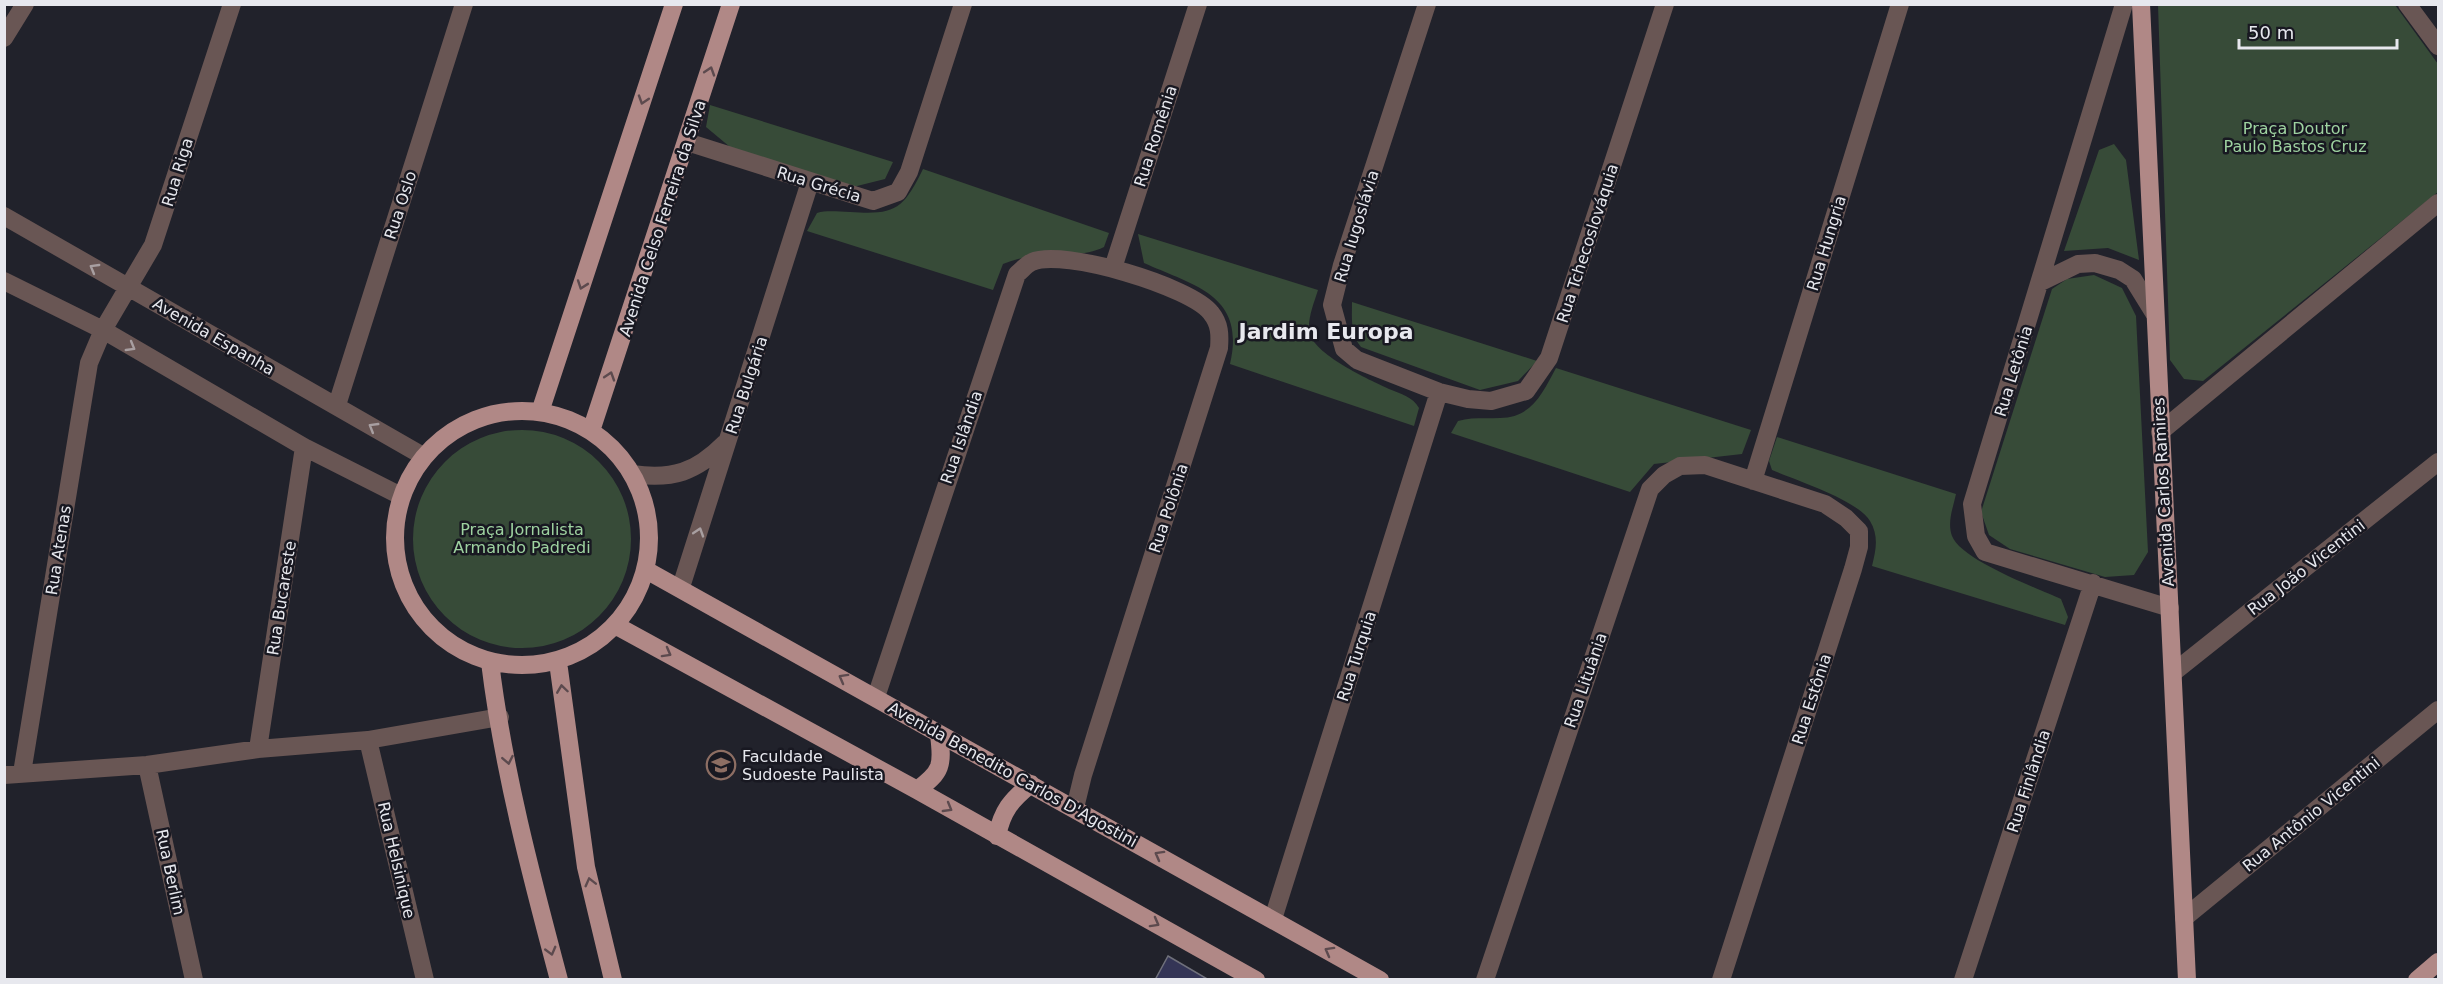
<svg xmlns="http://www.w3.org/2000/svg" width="2443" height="984" viewBox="0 0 2443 984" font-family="'DejaVu Sans',sans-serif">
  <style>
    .green { fill: #374b38 }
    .building { fill: #343556; stroke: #6f707b; stroke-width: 1.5 }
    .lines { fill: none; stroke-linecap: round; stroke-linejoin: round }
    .minor { stroke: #695654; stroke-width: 18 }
    .major { stroke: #b08886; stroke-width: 18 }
    .oneway { stroke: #5c4a4e }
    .oneway2 { stroke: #a89fa1 }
    .labels { text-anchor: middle; stroke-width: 5; stroke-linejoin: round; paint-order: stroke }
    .park-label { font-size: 16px; fill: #9ed2a0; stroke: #181821 }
    .street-label { font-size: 16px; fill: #e7e8ee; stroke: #181821 }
    .poi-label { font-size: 16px; fill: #e7e8ee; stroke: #181821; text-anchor: start }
    .district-label { font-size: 22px; font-weight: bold; fill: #e7e8ee; stroke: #181821 }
  </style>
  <rect width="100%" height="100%" fill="#21222b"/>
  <path class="green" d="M 2158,5 L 2395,5 L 2438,64 L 2438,192 L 2203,381 L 2184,379 L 2170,360 Z
    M 710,105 L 893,162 L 885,179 L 849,188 L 730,147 L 706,127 Z
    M 2114,144 L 2126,160 L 2139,260 L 2108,248 L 2064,251 L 2099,150 Z
    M 923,169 L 1109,233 L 1104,247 C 1077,261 1039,248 1003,264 L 993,290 L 807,231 L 817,213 C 828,210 838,212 850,212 C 895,215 903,210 923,169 Z
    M 1138,234 L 1318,290 C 1314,303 1308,317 1309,331 C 1312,354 1370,380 1389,389 C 1401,394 1413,397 1419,408 L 1414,426 L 1230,364 C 1246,295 1195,286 1144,263 Z
    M 2094,275 L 2122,288 L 2136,316 L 2148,552 L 2134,575 L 2105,577 L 2010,549 L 1989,535 L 1981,512 L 2052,289 L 2067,279 Z
    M 1352,302 L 1537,361 L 1518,381 L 1480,390 L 1361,347 C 1350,334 1352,318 1352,302 Z
    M 1556,368 L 1751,430 L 1742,454 L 1654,464 L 1630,492 L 1451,433 L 1458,421 C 1471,417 1486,419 1500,418 C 1532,418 1543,392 1556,368 Z
    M413 539a109 109 0 1 1 218 0a109 109 0 1 1-218 0Z
    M 1777,437 L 1956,494 C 1953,508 1947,522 1952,536 C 1961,560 2037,588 2061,599 L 2068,617 L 2065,625 L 1872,566 C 1876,550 1879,536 1870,521 C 1858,500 1795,480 1772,470 L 1769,461 Z"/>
  <path class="building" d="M 1168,956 L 1209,980 L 1155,980 Z"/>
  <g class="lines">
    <path class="minor" d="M 1427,4 L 1342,265 L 1332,305 L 1344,349 L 1357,360 L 1439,392 L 1468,399 L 1491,401 L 1526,391 L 1549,358 L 1665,4
      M 2124,4 L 1972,504 L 1976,536 L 1985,552 L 2170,608
      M 2407,4 L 2438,46
      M 4,38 L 25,4
      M 687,142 L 873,201 L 898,192 L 909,172 L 963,4
      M 4,216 L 423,456
      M 1113,268 L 1198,4
      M 4,281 L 103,330 L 304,447 L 401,496
      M 2041,282 L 2078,264 L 2095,263 L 2119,270 L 2133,279 L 2154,313
      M 337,405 L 464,4
      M 2160,432 L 2438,203
      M 632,474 C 673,480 696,472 725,443
      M 1753,481 L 1900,4
      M 681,587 L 810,182
      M 2174,672 L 2438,462
      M 876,697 L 1017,274 C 1022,270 1027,264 1032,262 C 1063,248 1192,287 1211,313 C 1220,324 1220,335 1219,348 L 1083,775 L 1075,808
      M 368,740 L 425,980
      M 258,749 L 304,447
      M 147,765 L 194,980
      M 22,773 L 89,363 L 103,330 L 153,245 L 232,4
      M 4,775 L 147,765 L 258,749 L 368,740 L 500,717
      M 2184,918 L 2438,710
      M 1273,919 L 1439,392
      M 1485,980 L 1650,489 L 1664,475 L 1680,466 L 1705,465 L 1825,504 L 1846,518 L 1859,531 L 1859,547 L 1853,569 L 1721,980
      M 1963,980 L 2093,583"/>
    <path class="major" d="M 2141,4 L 2187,980
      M395 538a127 127 0 1 1 254 0a127 127 0 1 1-254 0Z
      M 540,412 L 674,4
      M 591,431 L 731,4
      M 646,570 L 1380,980
      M 615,625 L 917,790 L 1256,980
      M 490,662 C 503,769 531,875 559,980
      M 558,662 L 586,867 L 613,980
      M 917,790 C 942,772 943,765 939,735
      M 997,836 C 1002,811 1011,800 1031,784
      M 2417,980 L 2438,962"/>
  </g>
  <defs><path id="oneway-chevron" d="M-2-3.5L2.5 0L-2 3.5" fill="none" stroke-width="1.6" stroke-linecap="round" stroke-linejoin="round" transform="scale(1.5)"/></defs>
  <g class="oneway">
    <use href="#oneway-chevron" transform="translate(710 71) rotate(-72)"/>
    <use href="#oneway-chevron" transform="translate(643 100) rotate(108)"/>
    <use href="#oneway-chevron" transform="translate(582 285) rotate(109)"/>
    <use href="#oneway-chevron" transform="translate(610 376) rotate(-72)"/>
    <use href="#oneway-chevron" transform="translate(667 653) rotate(29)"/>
    <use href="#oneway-chevron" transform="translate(843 678) rotate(-151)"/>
    <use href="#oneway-chevron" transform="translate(562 689) rotate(-98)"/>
    <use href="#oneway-chevron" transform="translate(508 760) rotate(79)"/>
    <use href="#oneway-chevron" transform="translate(948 808) rotate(30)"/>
    <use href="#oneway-chevron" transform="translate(1159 855) rotate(-151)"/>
    <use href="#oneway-chevron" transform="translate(590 882) rotate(-104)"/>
    <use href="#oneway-chevron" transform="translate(1155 923) rotate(29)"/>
    <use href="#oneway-chevron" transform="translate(551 951) rotate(75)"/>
    <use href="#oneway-chevron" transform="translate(1329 951) rotate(-151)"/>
  </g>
  <g class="oneway2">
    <use href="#oneway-chevron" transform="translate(94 268) rotate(-150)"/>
    <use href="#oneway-chevron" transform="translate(131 347) rotate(30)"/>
    <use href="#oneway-chevron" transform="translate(373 427) rotate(-149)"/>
    <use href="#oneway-chevron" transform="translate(699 532) rotate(-72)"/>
  </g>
  <defs>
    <g id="university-ring" transform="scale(1.5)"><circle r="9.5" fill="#181821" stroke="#8d6e63" stroke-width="1.5"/><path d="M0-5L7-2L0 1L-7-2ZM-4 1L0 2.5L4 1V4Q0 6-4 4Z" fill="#8d6e63"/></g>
  </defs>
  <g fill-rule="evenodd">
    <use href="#university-ring" x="721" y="765"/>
  </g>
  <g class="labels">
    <g class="park-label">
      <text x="2295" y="134">Praça Doutor<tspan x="2295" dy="18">Paulo Bastos Cruz</tspan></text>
      <text x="522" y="535">Praça Jornalista<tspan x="522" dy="18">Armando Padredi</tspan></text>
    </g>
    <g class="street-label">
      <text transform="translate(1155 136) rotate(-72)" y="6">Rua Romênia</text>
      <text transform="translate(177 172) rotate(-73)" y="6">Rua Riga</text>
      <text transform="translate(819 184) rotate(17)" y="6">Rua Grécia</text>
      <text transform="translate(400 205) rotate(-72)" y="6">Rua Oslo</text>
      <text transform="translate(662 218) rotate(-72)" y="6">Avenida Celso Ferreira da Silva</text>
      <text transform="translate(1356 226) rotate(-73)" y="6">Rua Iugoslávia</text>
      <text transform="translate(1587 243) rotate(-72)" y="6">Rua Tchecoslováquia</text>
      <text transform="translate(1826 243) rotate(-73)" y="6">Rua Hungria</text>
      <text transform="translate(214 336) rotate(30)" y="6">Avenida Espanha</text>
      <text transform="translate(2013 371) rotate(-73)" y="6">Rua Letônia</text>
      <text transform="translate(746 385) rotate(-72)" y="6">Rua Bulgária</text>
      <text transform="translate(961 437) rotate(-71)" y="6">Rua Islândia</text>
      <text transform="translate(2163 492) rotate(-93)" y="6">Avenida Carlos Ramires</text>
      <text transform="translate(1168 508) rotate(-72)" y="6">Rua Polônia</text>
      <text transform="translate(58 550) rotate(-81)" y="6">Rua Atenas</text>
      <text transform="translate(2306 567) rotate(-38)" y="6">Rua João Vicentini</text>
      <text transform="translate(281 598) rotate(-81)" y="6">Rua Bucareste</text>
      <text transform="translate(1356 656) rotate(-72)" y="6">Rua Turquia</text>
      <text transform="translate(1585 680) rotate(-71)" y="6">Rua Lituânia</text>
      <text transform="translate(1811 699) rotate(-72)" y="6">Rua Estônia</text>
      <text transform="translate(1013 774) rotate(29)" y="6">Avenida Benedito Carlos D'Agostini</text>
      <text transform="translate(2028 781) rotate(-72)" y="6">Rua Finlândia</text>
      <text transform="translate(2311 814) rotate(-39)" y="6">Rua Antônio Vicentini</text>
      <text transform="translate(397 860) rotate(77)" y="6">Rua Helsinique</text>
      <text transform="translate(171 872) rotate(78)" y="6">Rua Berlim</text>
    </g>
    <g class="poi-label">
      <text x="742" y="762">Faculdade<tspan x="742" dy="18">Sudoeste Paulista</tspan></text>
    </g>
    <g class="district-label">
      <text x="1326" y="339">Jardim Europa</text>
    </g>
  </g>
  <rect width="2443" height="984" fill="none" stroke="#e7e8ee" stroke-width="12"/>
  <path d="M2239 39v9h158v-9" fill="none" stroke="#e7e8ee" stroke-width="3"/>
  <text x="2248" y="39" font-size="18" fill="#e7e8ee" stroke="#181821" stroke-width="4.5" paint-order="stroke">50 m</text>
</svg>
